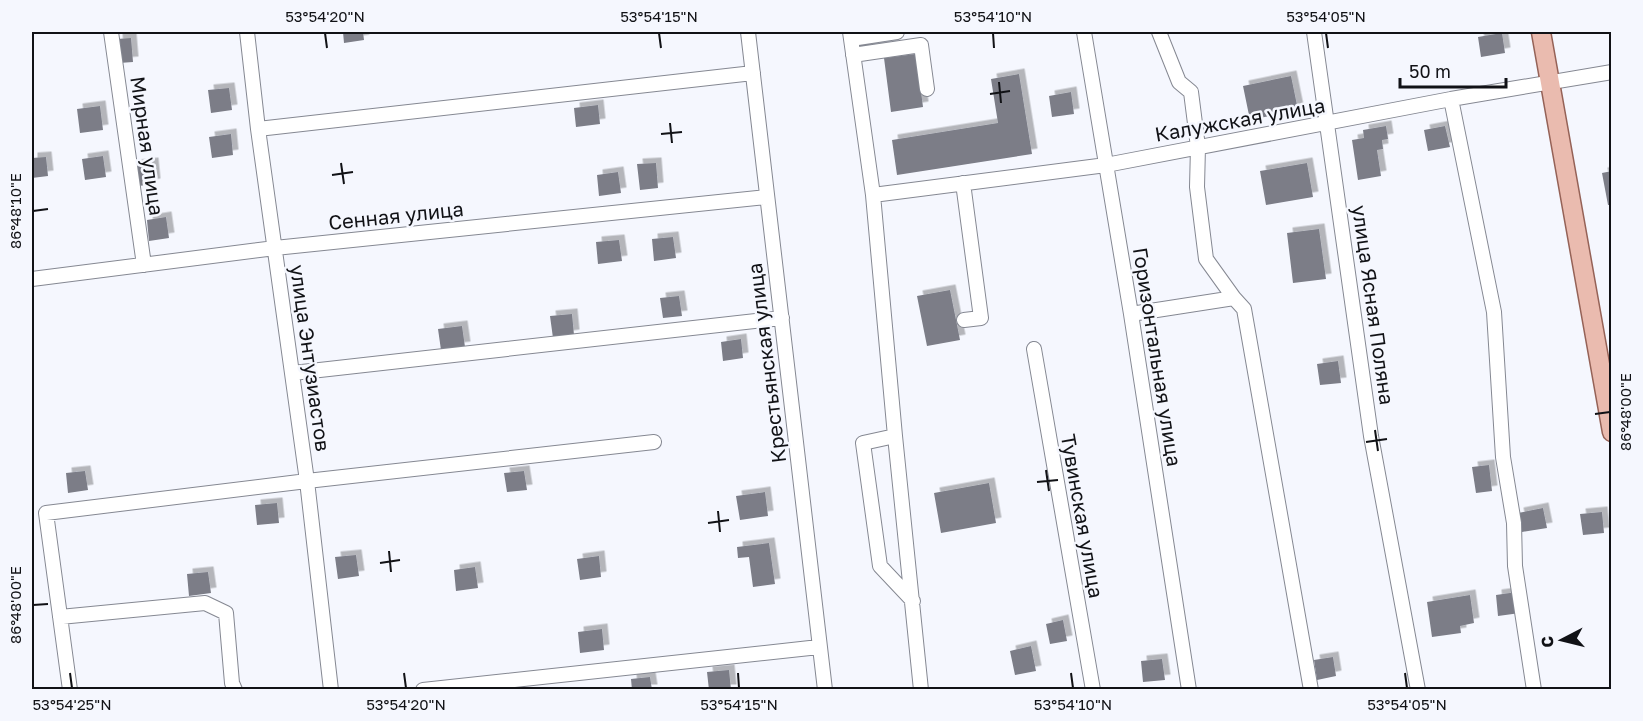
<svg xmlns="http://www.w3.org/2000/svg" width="1643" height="721" viewBox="0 0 1643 721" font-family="'Golos Text',sans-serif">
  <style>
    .building { fill: #7b7d87; filter: url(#shadow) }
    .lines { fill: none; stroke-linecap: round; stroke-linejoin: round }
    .minor-casing { stroke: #858892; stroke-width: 16 }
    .major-casing { stroke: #956257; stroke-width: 21 }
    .minor { stroke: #fff; stroke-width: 14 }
    .major { stroke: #eabbaf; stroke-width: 18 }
    .ticks { fill: none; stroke: #111216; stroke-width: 2 }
    .labels { text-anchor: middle; stroke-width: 5; stroke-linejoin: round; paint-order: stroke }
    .street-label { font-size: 20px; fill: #111216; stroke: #f5f7fe }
    .neatline { fill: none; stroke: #111216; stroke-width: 2 }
    .ticks-label { font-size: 15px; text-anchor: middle; fill: #111216 }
  </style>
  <defs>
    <filter id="shadow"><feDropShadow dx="5.5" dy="-5.5" stdDeviation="0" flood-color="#0004"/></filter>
  </defs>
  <rect width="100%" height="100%" fill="#f5f7fe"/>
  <path class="building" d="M 343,32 L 363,32 L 364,40 L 344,43 Z
    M 1502,33 L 1505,53 L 1481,57 L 1478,37 Z
    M 131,38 L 133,62 L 119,63 L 117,39 Z
    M 916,54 L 923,107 L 891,112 L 884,58 Z
    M 1019,74 L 1032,154 L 897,175 L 892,140 L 998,123 L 991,79 Z
    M 1291,76 L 1298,110 L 1250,120 L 1243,86 Z
    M 229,88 L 232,110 L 211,113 L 208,90 Z
    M 1071,92 L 1074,114 L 1052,117 L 1049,96 Z
    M 598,105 L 600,124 L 576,127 L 574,108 Z
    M 100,106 L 103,130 L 80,133 L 77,109 Z
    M 1386,126 L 1388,139 L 1382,140 L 1383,149 L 1377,150 L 1381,176 L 1358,180 L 1352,140 L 1364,138 L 1363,130 Z
    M 1445,126 L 1450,147 L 1428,151 L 1424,130 Z
    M 231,134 L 233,155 L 212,158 L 209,137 Z
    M 103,156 L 106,177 L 85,180 L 82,159 Z
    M 46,157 L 48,176 L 32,178 L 32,158 Z
    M 153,163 L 155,184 L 138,186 L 135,165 Z
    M 656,163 L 658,188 L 640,190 L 637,164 Z
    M 1307,163 L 1313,197 L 1266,205 L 1260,171 Z
    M 1612,171 L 1612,205 L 1608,205 L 1602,173 Z
    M 618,172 L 621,193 L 599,196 L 597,175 Z
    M 166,217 L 169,238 L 149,241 L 147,220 Z
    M 1319,229 L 1326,279 L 1293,283 L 1287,233 Z
    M 673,237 L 676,258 L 654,261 L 652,239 Z
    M 619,240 L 622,261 L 598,264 L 596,242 Z
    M 950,290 L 960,340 L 927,346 L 917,296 Z
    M 679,296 L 682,316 L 663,318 L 660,298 Z
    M 572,314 L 574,335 L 553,338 L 550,316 Z
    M 462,326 L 465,347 L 441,350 L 438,329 Z
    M 741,339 L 743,358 L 723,361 L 721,342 Z
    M 1338,361 L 1341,383 L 1320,385 L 1317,364 Z
    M 1489,465 L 1492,491 L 1476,493 L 1472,467 Z
    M 85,471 L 88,490 L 68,493 L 66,473 Z
    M 524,471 L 527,490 L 507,492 L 504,473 Z
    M 989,483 L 996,523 L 941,533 L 934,493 Z
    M 765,492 L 768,516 L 740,520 L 736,496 Z
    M 277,503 L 279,523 L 257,525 L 255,505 Z
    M 1543,508 L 1547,528 L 1522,532 L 1518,513 Z
    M 1602,512 L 1604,533 L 1583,535 L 1580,514 Z
    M 769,543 L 775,584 L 753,587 L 749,557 L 738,558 L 737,547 Z
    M 356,555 L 359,576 L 338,579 L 335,557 Z
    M 599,556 L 601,577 L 580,580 L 577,559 Z
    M 475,567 L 478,588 L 456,591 L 454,570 Z
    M 208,572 L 211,593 L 189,596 L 187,574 Z
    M 1517,592 L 1520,613 L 1498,616 L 1496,595 Z
    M 1470,595 L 1474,623 L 1460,626 L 1461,633 L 1432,637 L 1427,602 Z
    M 1063,620 L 1067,641 L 1050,644 L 1046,624 Z
    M 602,629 L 604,650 L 580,653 L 578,632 Z
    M 1031,646 L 1036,671 L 1015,675 L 1010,651 Z
    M 1333,657 L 1336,676 L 1317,680 L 1314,660 Z
    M 1162,659 L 1165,680 L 1143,682 L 1141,661 Z
    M 729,670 L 731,690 L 709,690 L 707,672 Z
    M 650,677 L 652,690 L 632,690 L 631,679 Z"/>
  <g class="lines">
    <g class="minor-casing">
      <path id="minor" d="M 111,32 L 144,265
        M 247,32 L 258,129 L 307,481 L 331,690
        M 748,32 L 825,690
        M 850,32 L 873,195 L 895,436 L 921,690
        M 1084,32 L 1131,314 L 1189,690
        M 1159,32 L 1179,82 L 1191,92 L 1198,147 L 1197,187 L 1206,259 L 1234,298
        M 1314,32 L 1371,436 L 1418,690
        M 851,39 L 897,32
        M 853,55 L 921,45 L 927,89
        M 1451,99 L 1494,312 L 1503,457 L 1514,523 L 1515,566 L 1534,690
        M 258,129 L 753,73
        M 963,183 L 981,318 L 964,320
        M 873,195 L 1106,165 L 1451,99 L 1612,72
        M 32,279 L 275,248 L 766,197
        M 1131,314 L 1234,298 L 1244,309 L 1311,690
        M 1034,349 L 1093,690
        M 293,373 L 782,318
        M 895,436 L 863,443 L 880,566 L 913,601
        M 60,617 L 205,603 L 226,613 L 232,683 L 235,690
        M 70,690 L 46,513 L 307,481 L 654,442
        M 423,690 L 819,647"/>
    </g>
    <g class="major-casing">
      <path id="major" d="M 1541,32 L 1612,432"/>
    </g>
    <use href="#minor" class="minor"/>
    <use href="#major" class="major"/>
  </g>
  <path class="ticks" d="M 325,33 L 327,48M 659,33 L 661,48M 993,33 L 994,48M 1326,33 L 1328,48M 999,82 L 1001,103M 990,94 L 1010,91M 670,123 L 672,143M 661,134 L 682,132M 341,163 L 344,184M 332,175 L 353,172M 33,211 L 48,209M 1595,414 L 1610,412M 1375,430 L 1378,451M 1366,442 L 1387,439M 1046,470 L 1049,491M 1037,482 L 1058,480M 718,511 L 720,532M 708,523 L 729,520M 389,551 L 391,572M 380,563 L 400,560M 33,605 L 48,604M 70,673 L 72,688M 404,673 L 406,688M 738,673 L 739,688M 1071,673 L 1073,688M 1405,673 L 1407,688"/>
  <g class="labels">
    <g class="street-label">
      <text transform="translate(1240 120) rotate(-10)" y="7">Калужская улица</text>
      <text transform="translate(147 146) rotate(82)" y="7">Мирная улица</text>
      <text transform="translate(396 216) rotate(-6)" y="7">Сенная улица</text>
      <text transform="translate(1373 305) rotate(82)" y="7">улица Ясная Поляна</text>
      <text transform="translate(1157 357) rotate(81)" y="7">Горизонтальная улица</text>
      <text transform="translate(310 358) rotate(82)" y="7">улица Энтузиастов</text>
      <text transform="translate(767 363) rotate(-97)" y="7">Крестьянская улица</text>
      <text transform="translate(1082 516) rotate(80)" y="7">Тувинская улица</text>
    </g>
  </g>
  <rect width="1643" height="721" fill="none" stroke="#f5f7fe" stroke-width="66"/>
  <g transform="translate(1562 640) rotate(263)" stroke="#f5f7fe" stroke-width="4.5" paint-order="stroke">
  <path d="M0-4.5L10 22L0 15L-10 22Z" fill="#111216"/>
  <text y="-9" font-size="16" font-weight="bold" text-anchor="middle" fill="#111216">С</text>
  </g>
  <path d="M1400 78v9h106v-9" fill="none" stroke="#111216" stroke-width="3"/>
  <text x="1409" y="78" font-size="18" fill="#111216" stroke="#f5f7fe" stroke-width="4.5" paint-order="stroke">50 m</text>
  <rect x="33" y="33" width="1577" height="655" class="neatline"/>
  <g class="ticks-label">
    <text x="325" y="22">53°54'20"N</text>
    <text x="659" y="22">53°54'15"N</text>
    <text x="993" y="22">53°54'10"N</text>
    <text x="1326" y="22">53°54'05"N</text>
    <text transform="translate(16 211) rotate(-90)" y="5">86°48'10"E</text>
    <text transform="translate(1626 412) rotate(-90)" y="5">86°48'00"E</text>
    <text transform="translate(16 605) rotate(-90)" y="5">86°48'00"E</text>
    <text x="72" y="710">53°54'25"N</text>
    <text x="406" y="710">53°54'20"N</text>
    <text x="739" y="710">53°54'15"N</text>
    <text x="1073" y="710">53°54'10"N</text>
    <text x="1407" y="710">53°54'05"N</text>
  </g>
</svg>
